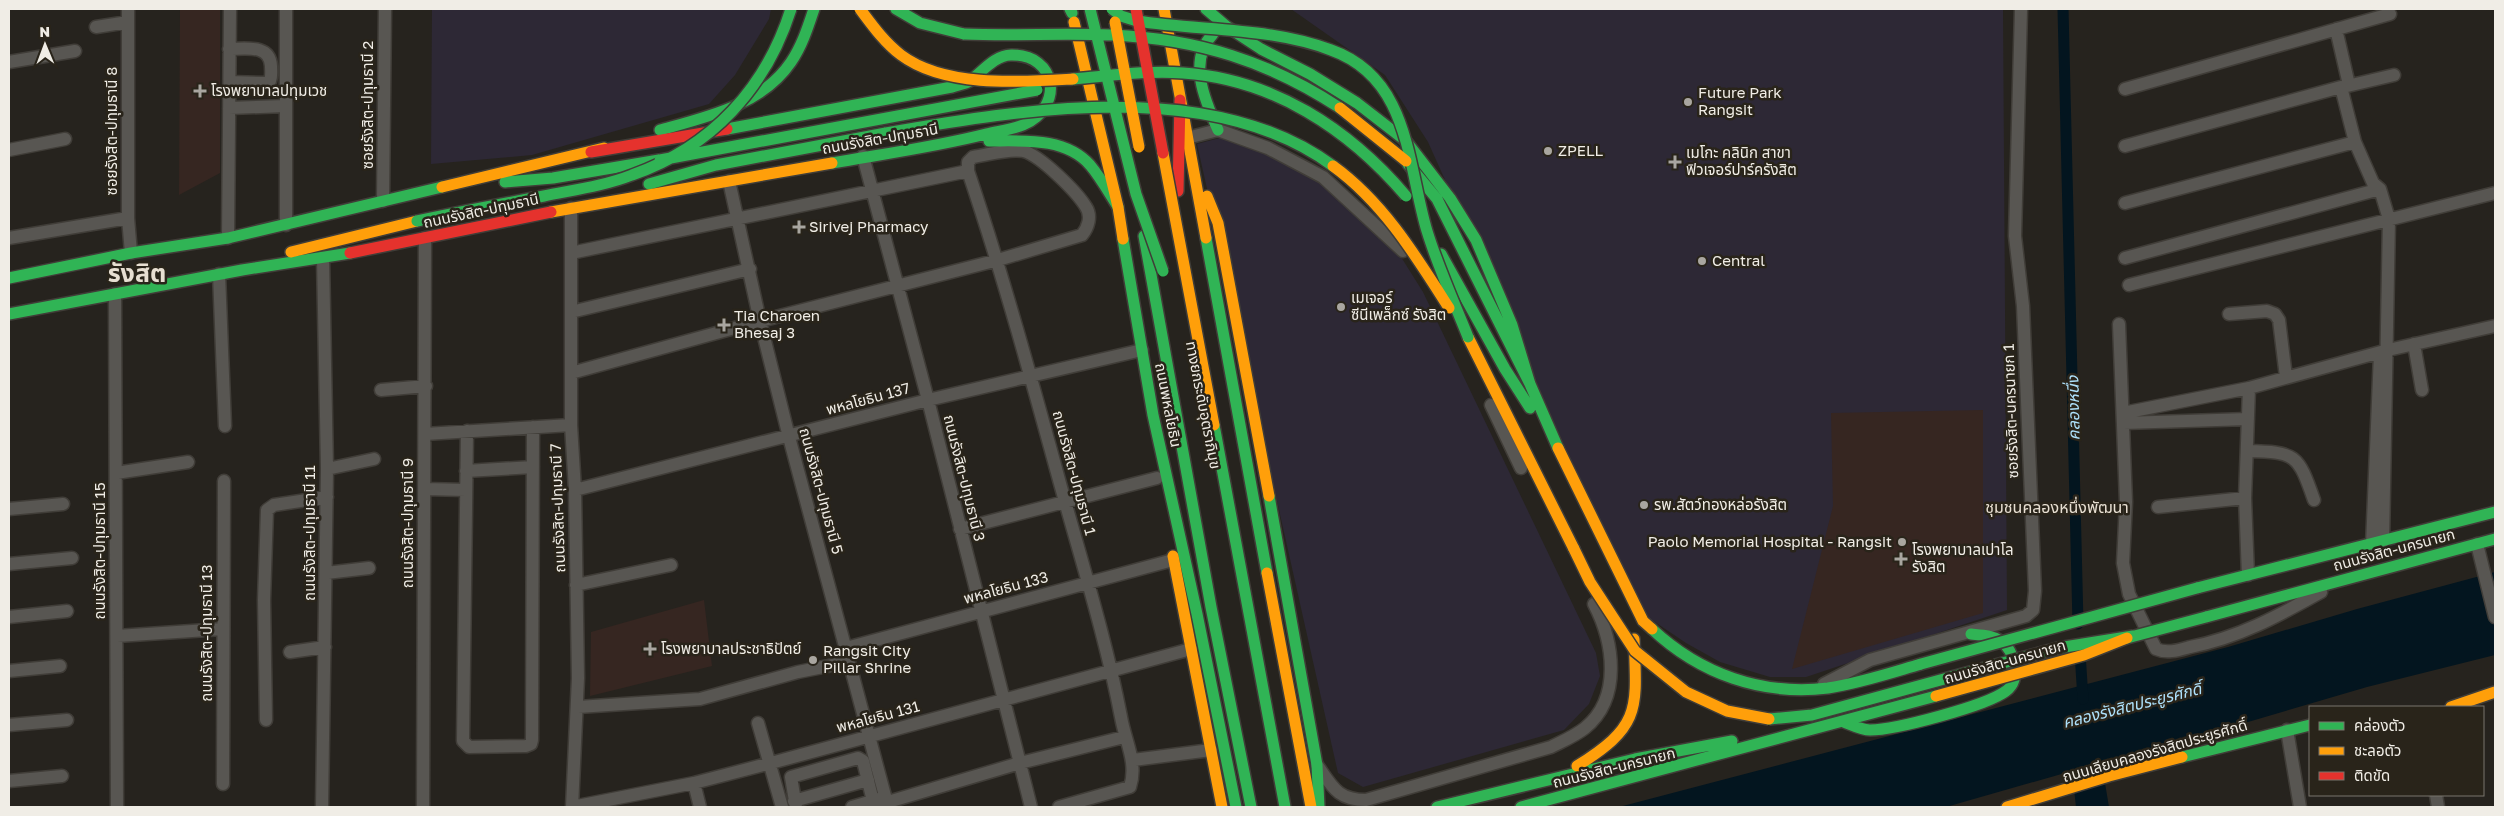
<svg xmlns="http://www.w3.org/2000/svg" width="2504" height="816" viewBox="0 0 2504 816" font-family="'Golos Text','Noto Sans Thai',sans-serif">
  <style>
    .commercial { fill: #2d2835 }
    .medical { fill: #362621 }
    .water { fill: #03151f }
    .lines { fill: none; stroke-linecap: round; stroke-linejoin: round }
    .canal { stroke: #03151f; stroke-width: 11 }
    .street-casing { stroke: #403d38; stroke-width: 15 }
    .fast-casing { stroke: #403d38; stroke-width: 14 }
    .slow-casing { stroke: #403d38; stroke-width: 14 }
    .jam-casing { stroke: #403d38; stroke-width: 14 }
    .street { stroke: #585652; stroke-width: 12 }
    .fast { stroke: #30b455; stroke-width: 11 }
    .slow { stroke: #ff9f0a; stroke-width: 11 }
    .jam { stroke: #e5322d; stroke-width: 11 }
    .fast-bridge-casing { stroke: #403d38; stroke-width: 14; stroke-linecap: butt }
    .slow-bridge-casing { stroke: #403d38; stroke-width: 14; stroke-linecap: butt }
    .jam-bridge-casing { stroke: #403d38; stroke-width: 14; stroke-linecap: butt }
    .fast-bridge { stroke: #30b455; stroke-width: 11 }
    .slow-bridge { stroke: #ff9f0a; stroke-width: 11 }
    .jam-bridge { stroke: #e5322d; stroke-width: 11 }
    .poi-dot { fill: #a9a6a0; stroke: #29241a; stroke-width: 2 }
    .labels { text-anchor: middle; stroke-width: 5; stroke-linejoin: round; paint-order: stroke }
    .poi-label { font-size: 15px; fill: #f0ede6; stroke: #29241a; text-anchor: start }
    .street-label { font-size: 15px; fill: #f0ede6; stroke: #29241a }
    .water-label { font-size: 16px; font-style: italic; fill: #aee1fb; stroke: #29241a }
    .neighbourhood-label { font-size: 16px; fill: #e7dfd2; stroke: #29241a }
    .town-label { font-size: 25px; font-weight: bold; fill: #e7dfd2; stroke: #29241a }
  </style>
  <rect width="100%" height="100%" fill="#26231e"/>
  <path class="commercial" d="M 432,9 L 771,9 L 769,19 L 735,75 L 709,104 L 532,155 L 431,164 Z
    M 1291,9 L 2003,9 L 2007,610 L 1806,677 L 1770,677 L 1720,662 L 1686,643 L 1649,618 L 1626,583 L 1428,142 L 1385,75 Z
    M 1227,136 L 1269,150 L 1323,181 L 1396,249 L 1423,292 L 1596,653 L 1600,676 L 1589,704 L 1564,730 L 1363,787 L 1338,773 L 1197,144 Z"/>
  <path class="medical" d="M 180,9 L 220,9 L 220,173 L 179,195 Z
    M 1983,410 L 1983,613 L 1792,669 L 1833,506 L 1831,413 Z
    M 704,600 L 712,666 L 590,696 L 591,632 Z"/>
  <path class="water" d="M 2495,572 L 2495,655 L 2367,687 L 2102,765 L 2109,807 L 2076,807 L 2072,771 L 1946,807 L 1619,807 L 2228,647 L 2357,609 Z"/>
  <g class="lines">
    <path class="canal" d="M 2063,9 L 2078,624
      M 2080,653 L 2083,699"/>
    <g class="street-casing">
      <path id="street" d="M 128,9 L 128,218 L 131,253
        M 96,27 L 128,22
        M 2336,29 L 2349,85
        M 229,49 C 246,49 270,44 271,66 C 271,71 272,76 270,81 L 266,83 L 230,82
        M 9,62 L 75,51
        M 2343,87 L 2394,75
        M 2125,89 L 2390,14
        M 229,108 L 286,106
        M 1187,138 L 1218,130 L 1268,148 L 1323,177 L 1403,251
        M 2125,146 L 2341,87 L 2355,142 L 2373,183 L 2380,189 L 2389,219 L 2383,542
        M 9,150 L 65,139
        M 863,156 L 928,400 L 1031,807
        M 968,171 C 1003,275 1032,381 1061,487 C 1082,563 1106,639 1121,717 C 1125,741 1138,763 1130,787 L 1059,807
        M 729,181 L 760,321 L 789,437 L 888,807
        M 383,201 L 385,9
        M 2125,203 L 2355,142
        M 571,208 L 571,425 L 575,490 L 578,678 L 572,807
        M 286,225 L 286,9
        M 9,238 L 128,218
        M 228,238 L 230,9
        M 571,253 L 968,171 L 968,162 L 973,157 C 988,155 1009,148 1023,151 C 1040,155 1077,192 1086,207 C 1092,216 1088,228 1082,235 L 998,260 L 760,321 L 571,373
        M 2125,258 L 2380,189
        M 219,274 L 225,426
        M 2129,285 L 2495,193
        M 115,294 L 117,807
        M 571,312 L 750,269
        M 2229,314 L 2267,311 L 2275,314 L 2279,320 L 2286,377
        M 2119,324 L 2126,502 L 2123,563 L 2129,594 L 2156,649 C 2167,654 2179,650 2190,647 C 2238,638 2278,616 2321,592
        M 2414,344 L 2422,390
        M 381,390 L 426,386
        M 1491,405 L 1521,468
        M 2123,413 L 2249,388 L 2388,350 L 2495,326
        M 2124,423 L 2248,419
        M 467,431 L 463,741 L 469,747 L 526,746 L 531,744 L 532,740 L 533,427
        M 425,434 L 571,425
        M 2247,451 C 2296,452 2298,454 2314,500
        M 327,469 L 374,459
        M 466,471 L 533,467
        M 116,473 L 188,462
        M 425,489 L 466,490
        M 575,490 L 928,400 L 1142,350
        M 2158,507 L 2245,498
        M 9,509 L 63,504
        M 960,529 L 1157,478
        M 2477,544 L 2495,617
        M 2372,545 L 2380,354
        M 9,564 L 72,558
        M 326,573 L 369,568
        M 2248,575 L 2245,498 L 2249,388
        M 576,585 L 671,565
        M 9,617 L 67,611
        M 117,636 L 222,629
        M 846,648 L 1173,560
        M 290,652 L 325,647
        M 9,671 L 60,666
        M 1824,684 L 1870,660 L 2026,616 L 2033,610 L 2035,591 L 2023,306 L 2015,236 L 2021,9
        M 578,707 L 700,699 L 798,672 L 848,662
        M 266,720 L 264,600 L 267,510 L 274,505 L 327,497
        M 758,723 L 782,807
        M 9,725 L 67,720
        M 2287,730 L 2300,807
        M 1133,760 L 1211,750
        M 1317,765 C 1332,786 1337,800 1366,800 L 1551,747 C 1563,741 1575,736 1585,728 C 1622,698 1614,642 1594,604
        M 9,781 L 62,776
        M 694,783 L 700,807
        M 223,784 L 224,481
        M 2436,795 L 2438,807
        M 794,801 L 868,780
        M 322,807 L 327,469 L 323,258
        M 423,807 L 425,238
        M 572,807 L 694,783 L 771,763 L 1191,649
        M 796,807 L 791,777 L 858,758 L 863,761 L 873,801
        M 852,807 L 879,799
        M 871,807 L 1020,763 L 1124,737"/>
    </g>
    <g class="fast-casing">
      <path id="fast" d="M 896,9 L 920,23 L 964,34
        M 1070,9 L 1072,13
        M 1206,9 L 1226,26 L 1261,49 L 1310,74 L 1357,103 L 1406,141 L 1450,198 L 1476,240 L 1512,325 L 1530,384 L 1558,448
        M 1213,34 C 1187,60 1205,101 1218,130
        M 727,129 L 952,87 C 958,85 965,84 970,81 C 982,72 995,55 1011,55 C 1057,54 1065,107 1023,125 C 1011,130 998,131 986,134 C 935,147 883,154 832,163
        M 660,130 C 707,117 762,105 791,62 C 802,46 808,27 814,9
        M 989,141 C 1023,141 1065,137 1090,165 C 1101,178 1109,193 1118,207
        M 1408,164 L 1437,199 L 1530,384
        M 505,182 L 553,178 L 659,160
        M 649,184 L 716,165 L 886,133
        M 1144,236 L 1211,607 L 1251,807
        M 1206,238 L 1267,573
        M 1123,239 L 1153,415 L 1197,614 L 1236,807
        M 1441,254 L 1505,369 L 1530,408
        M 9,278 L 131,253 L 228,238 L 442,187
        M 9,314 L 242,270 L 350,253
        M 1269,496 L 1317,765 L 1319,807
        M 2197,588 L 2495,512
        M 2206,617 L 2495,539
        M 1652,629 C 1700,674 1762,696 1828,688 C 1860,683 1890,673 1921,664
        M 1844,722 C 1852,725 1861,730 1870,730 C 1895,730 1986,706 2006,691 C 2022,680 2015,651 2001,641 C 1992,635 1981,635 1971,634
        M 2182,757 L 2310,725
        M 1437,807 L 1635,759 L 1732,741
        M 1521,807 L 1936,696"/>
    </g>
    <g class="slow-casing">
      <path id="slow" d="M 1164,9 L 1206,238
        M 1074,22 L 1118,207 L 1123,239
        M 442,187 L 604,148
        M 1207,196 L 1218,223 L 1269,496
        M 551,212 L 832,163
        M 291,252 L 417,221
        M 1468,337 L 1574,549
        M 1558,448 L 1643,621 L 1652,629
        M 1173,556 L 1222,807
        M 1267,573 L 1311,807
        M 2451,707 L 2495,692
        M 1577,766 C 1641,726 1637,710 1634,639
        M 2007,807 L 2109,776 L 2182,757"/>
    </g>
    <g class="jam-casing">
      <path id="jam" d="M 591,152 L 727,129
        M 1178,191 L 1180,100
        M 350,253 L 551,212"/>
    </g>
    <use href="#street" class="street"/>
    <use href="#fast" class="fast"/>
    <use href="#slow" class="slow"/>
    <use href="#jam" class="jam"/>
    <g class="fast-bridge-casing">
      <path id="fast-bridge" d="M 1090,9 L 1136,194 L 1163,271
        M 1112,9 L 1121,16 L 1137,21 C 1201,31 1270,27 1331,50 C 1410,78 1407,164 1427,231 C 1438,267 1454,302 1468,337
        M 964,34 C 1013,36 1063,33 1112,35 C 1198,39 1268,61 1340,108
        M 1073,79 C 1109,76 1147,70 1183,73 C 1273,79 1349,129 1406,196
        M 886,133 C 1023,109 1213,77 1333,166
        M 660,160 L 1037,90
        M 417,221 C 459,212 501,204 544,196 C 573,190 604,186 632,175 C 712,147 766,88 791,9
        M 1214,425 L 1285,807
        M 2127,638 L 2206,617
        M 1921,664 L 2197,588
        M 1769,719 L 1812,715 L 2058,648 L 2133,636"/>
    </g>
    <g class="slow-bridge-casing">
      <path id="slow-bridge" d="M 860,9 C 872,25 884,42 901,55 C 945,88 1021,82 1073,79
        M 1115,22 L 1139,147
        M 1340,108 L 1406,161
        M 1163,153 L 1214,425
        M 1333,166 C 1383,202 1416,256 1449,308
        M 1574,549 L 1590,582 L 1635,651 L 1686,692 L 1727,711 L 1769,719
        M 1936,696 L 2084,655 L 2127,638"/>
    </g>
    <g class="jam-bridge-casing">
      <path id="jam-bridge" d="M 1136,9 L 1163,153"/>
    </g>
    <use href="#fast-bridge" class="fast-bridge"/>
    <use href="#slow-bridge" class="slow-bridge"/>
    <use href="#jam-bridge" class="jam-bridge"/>
  </g>
  <g class="poi-dot">
    <path d="M197.5 83.5h5v5h5v5h-5v5h-5v-5h-5v-5h5z"/>
    <circle cx="1688" cy="102" r="5"/>
    <circle cx="1548" cy="151" r="5"/>
    <path d="M1672.5 154.5h5v5h5v5h-5v5h-5v-5h-5v-5h5z"/>
    <path d="M796.5 219.5h5v5h5v5h-5v5h-5v-5h-5v-5h5z"/>
    <circle cx="1702" cy="261" r="5"/>
    <circle cx="1341" cy="307" r="5"/>
    <path d="M721.5 317.5h5v5h5v5h-5v5h-5v-5h-5v-5h5z"/>
    <circle cx="1644" cy="505" r="5"/>
    <circle cx="1902" cy="542" r="5"/>
    <path d="M1898.5 551.5h5v5h5v5h-5v5h-5v-5h-5v-5h5z"/>
    <path d="M647.5 641.5h5v5h5v5h-5v5h-5v-5h-5v-5h5z"/>
    <circle cx="813" cy="660" r="5"/>
  </g>
  <g class="labels">
    <g class="poi-label">
      <text x="211" y="96">โรงพยาบาลปทุมเวช</text>
      <text x="1698" y="98">Future Park<tspan x="1698" dy="17">Rangsit</tspan></text>
      <text x="1558" y="156">ZPELL</text>
      <text x="1686" y="158">เมโกะ คลินิก สาขา<tspan x="1686" dy="17">ฟิวเจอร์ปาร์ครังสิต</tspan></text>
      <text x="809" y="232">Sirivej Pharmacy</text>
      <text x="1712" y="266">Central</text>
      <text x="1351" y="303">เมเจอร์<tspan x="1351" dy="17">ซีนีเพล็กซ์ รังสิต</tspan></text>
      <text x="734" y="321">Tia Charoen<tspan x="734" dy="17">Bhesaj 3</tspan></text>
      <text x="1654" y="510">รพ.สัตว์ทองหล่อรังสิต</text>
      <text x="1892" y="547" text-anchor="end">Paolo Memorial Hospital - Rangsit</text>
      <text x="1912" y="555">โรงพยาบาลเปาโล<tspan x="1912" dy="17">รังสิต</tspan></text>
      <text x="661" y="654">โรงพยาบาลประชาธิปัตย์</text>
      <text x="823" y="656">Rangsit City<tspan x="823" dy="17">Pillar Shrine</tspan></text>
    </g>
    <g class="street-label">
      <text transform="translate(368 105) rotate(-90)" y="5">ซอยรังสิต-ปทุมธานี 2</text>
      <text transform="translate(112 131) rotate(-90)" y="5">ซอยรังสิต-ปทุมธานี 8</text>
      <text transform="translate(880 139) rotate(-10)" y="5">ถนนรังสิต-ปทุมธานี</text>
      <text transform="translate(481 211) rotate(-12)" y="5">ถนนรังสิต-ปทุมธานี</text>
      <text transform="translate(868 399) rotate(-15)" y="5">พหลโยธิน 137</text>
      <text transform="translate(1168 405) rotate(79)" y="5">ถนนพหลโยธิน</text>
      <text transform="translate(1203 405) rotate(79)" y="5">ทางยกระดับอุตราภิมุข</text>
      <text transform="translate(2011 411) rotate(-92)" y="5">ซอยรังสิต-นครนายก 1</text>
      <text transform="translate(1074 473) rotate(75)" y="5">ถนนรังสิต-ปทุมธานี 1</text>
      <text transform="translate(964 478) rotate(76)" y="5">ถนนรังสิต-ปทุมธานี 3</text>
      <text transform="translate(821 491) rotate(75)" y="5">ถนนรังสิต-ปทุมธานี 5</text>
      <text transform="translate(558 508) rotate(-92)" y="5">ถนนรังสิต-ปทุมธานี 7</text>
      <text transform="translate(408 523) rotate(-90)" y="5">ถนนรังสิต-ปทุมธานี 9</text>
      <text transform="translate(310 533) rotate(-90)" y="5">ถนนรังสิต-ปทุมธานี 11</text>
      <text transform="translate(2394 550) rotate(-15)" y="5">ถนนรังสิต-นครนายก</text>
      <text transform="translate(100 551) rotate(-90)" y="5">ถนนรังสิต-ปทุมธานี 15</text>
      <text transform="translate(1006 588) rotate(-15)" y="5">พหลโยธิน 133</text>
      <text transform="translate(207 633) rotate(-90)" y="5">ถนนรังสิต-ปทุมธานี 13</text>
      <text transform="translate(2005 662) rotate(-16)" y="5">ถนนรังสิต-นครนายก</text>
      <text transform="translate(878 717) rotate(-15)" y="5">พหลโยธิน 131</text>
      <text transform="translate(2155 751) rotate(-16)" y="5">ถนนเลียบคลองรังสิตประยูรศักดิ์</text>
      <text transform="translate(1614 768) rotate(-14)" y="5">ถนนรังสิต-นครนายก</text>
    </g>
    <g class="water-label">
      <text transform="translate(2073 408) rotate(-91)" y="6">คลองหนึ่ง</text>
      <text transform="translate(2132 705) rotate(-14)" y="6">คลองรังสิตประยูรศักดิ์</text>
    </g>
    <g class="neighbourhood-label">
      <text x="2057" y="513">ชุมชนคลองหนึ่งพัฒนา</text>
    </g>
    <g class="town-label">
      <text x="137" y="282">รังสิต</text>
    </g>
  </g>
  <rect width="2504" height="816" fill="none" stroke="#f0ede6" stroke-width="20"/>
  <rect x="2309" y="706" width="175" height="90" fill="#29241a" stroke="#79746c"/>
  <rect x="2319" y="722" width="25" height="8" fill="#30b455" stroke="#79746c"/>
  <text x="2354" y="731" font-size="15" fill="#f0ede6">คล่องตัว</text>
  <rect x="2319" y="747" width="25" height="8" fill="#ff9f0a" stroke="#79746c"/>
  <text x="2354" y="756" font-size="15" fill="#f0ede6">ชะลอตัว</text>
  <rect x="2319" y="772" width="25" height="8" fill="#e5322d" stroke="#79746c"/>
  <text x="2354" y="781" font-size="15" fill="#f0ede6">ติดขัด</text>
  <g transform="translate(45 45) rotate(359)" stroke="#29241a" stroke-width="4" paint-order="stroke">
  <path d="M0-4L9 19L0 12L-9 19Z" fill="#f0ede6"/>
  <text y="-8" font-size="14" font-weight="bold" text-anchor="middle" fill="#f0ede6">N</text>
  </g>
</svg>
